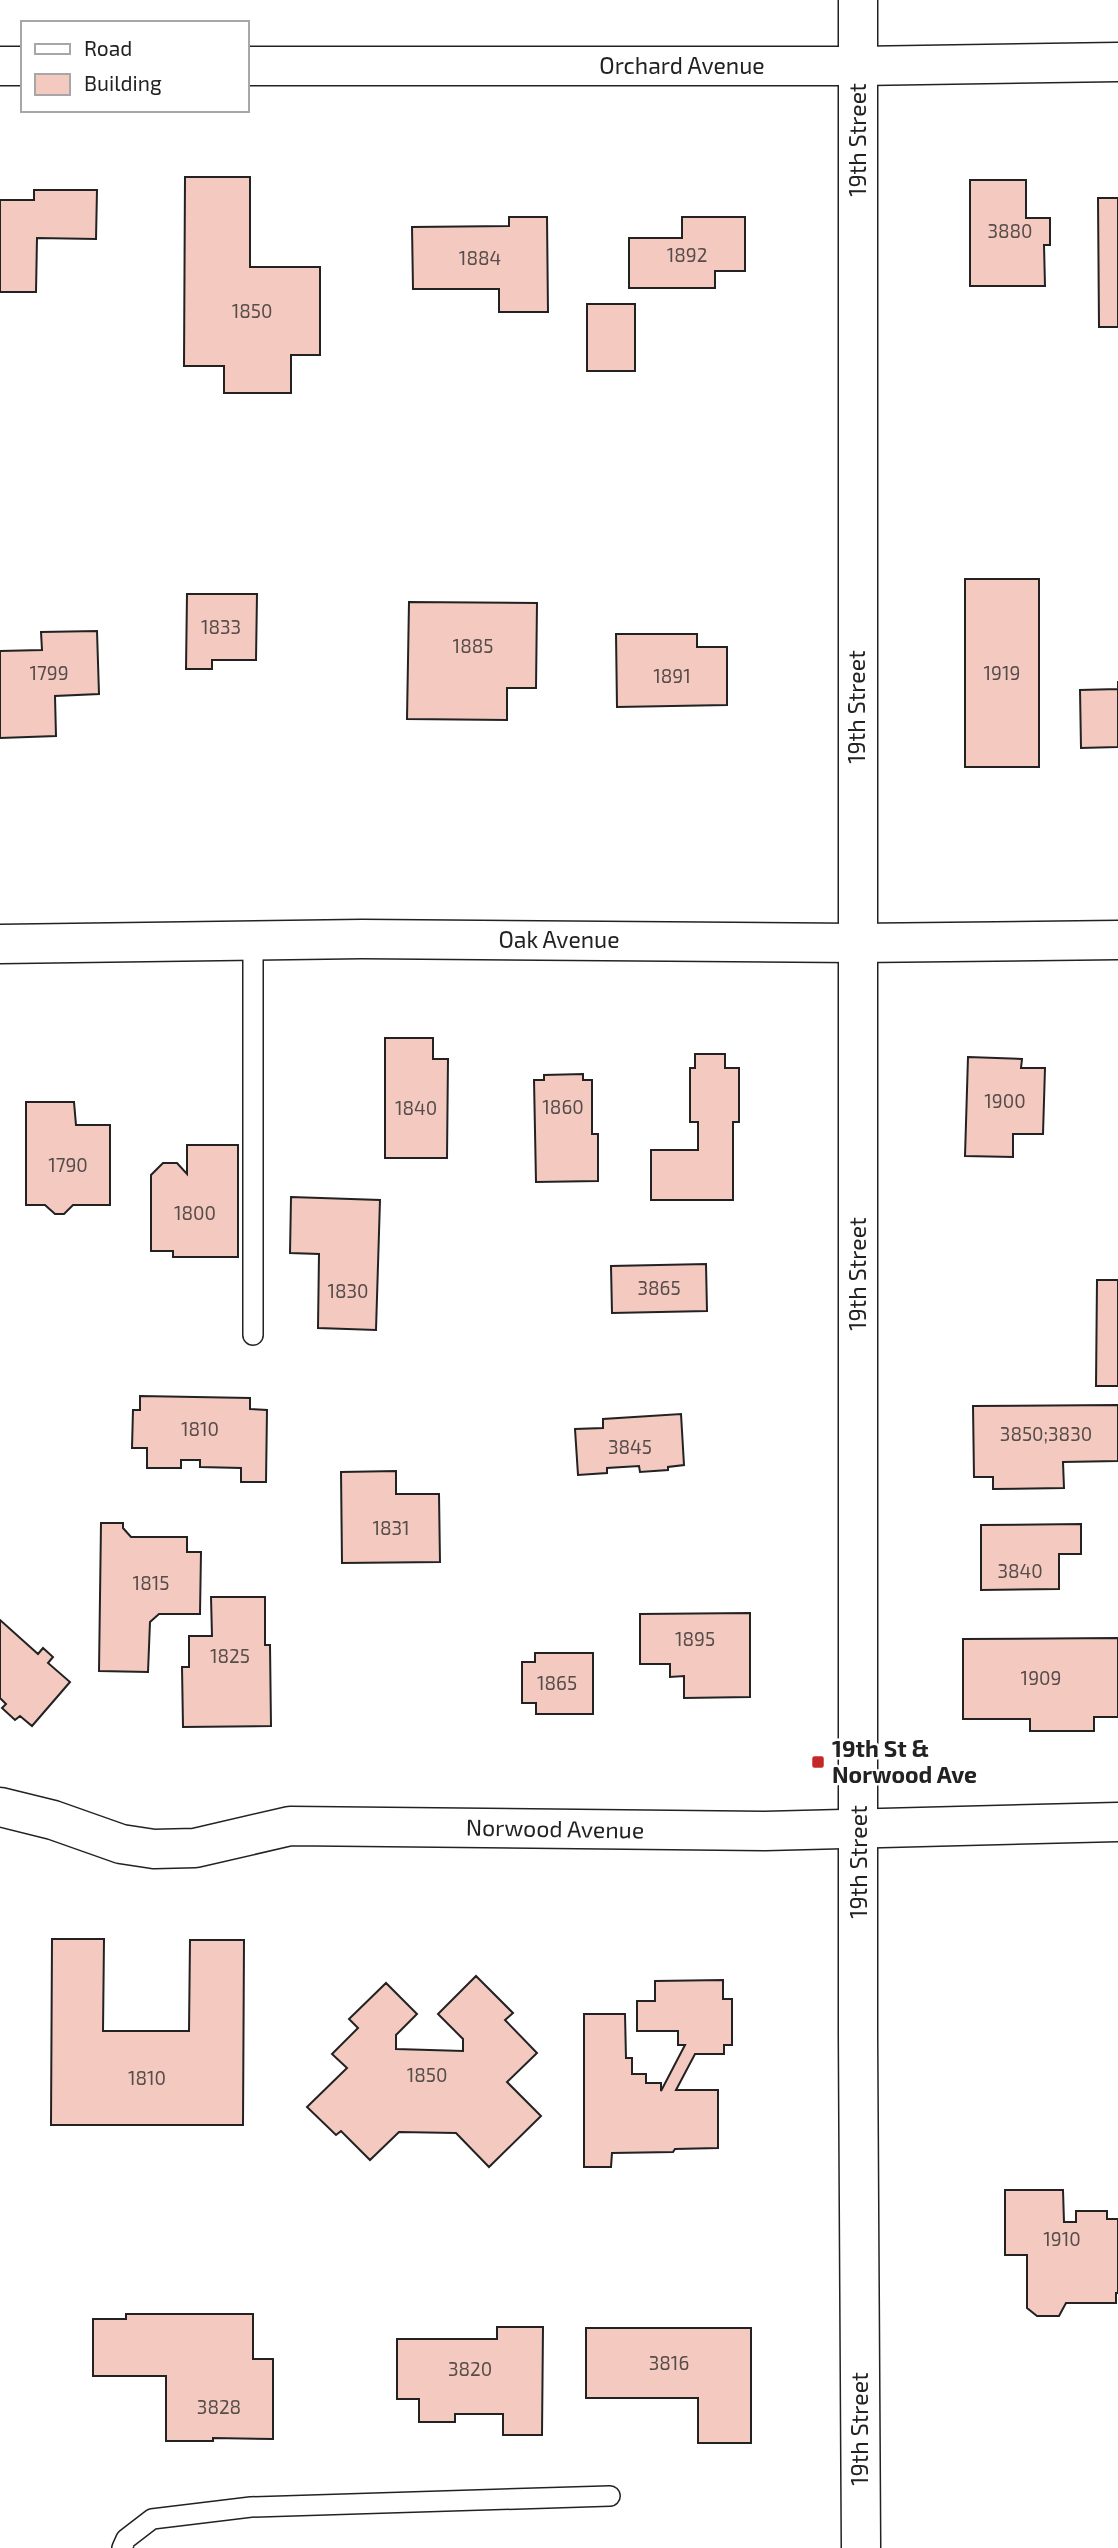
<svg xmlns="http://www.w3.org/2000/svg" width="1118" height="2548" viewBox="0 0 1118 2548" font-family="'Exo 2',sans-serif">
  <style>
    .building { fill: #f3c9c0; stroke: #222; stroke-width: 2 }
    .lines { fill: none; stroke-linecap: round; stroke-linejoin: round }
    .lane-casing { stroke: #222; stroke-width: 22 }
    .street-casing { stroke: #222; stroke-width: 41 }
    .secondary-casing { stroke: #222; stroke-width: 41 }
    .lane { stroke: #fff; stroke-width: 19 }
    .street { stroke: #fff; stroke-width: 38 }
    .secondary { stroke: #fff; stroke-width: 38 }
    .poi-dot { fill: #c62828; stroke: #fff; stroke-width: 2.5 }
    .labels { text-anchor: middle; stroke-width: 5; stroke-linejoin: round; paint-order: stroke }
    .number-label { font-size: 19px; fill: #564c4a }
    .street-label { font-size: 23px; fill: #222; stroke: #fff }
    .poi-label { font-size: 23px; font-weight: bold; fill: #222; stroke: #fff; text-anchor: start }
  </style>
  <rect width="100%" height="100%" fill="#fff"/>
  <path class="building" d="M 185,177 L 250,177 L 250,267 L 320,267 L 320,355 L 291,355 L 291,393 L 224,393 L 224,366 L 184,366 Z
    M 970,180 L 1026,180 L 1026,218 L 1050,218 L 1050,245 L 1044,245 L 1045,286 L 970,286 Z
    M 34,190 L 97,190 L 96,239 L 37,238 L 36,292 L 0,292 L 0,200 L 34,200 Z
    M 1098,198 L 1118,198 L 1118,327 L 1099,327 Z
    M 509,217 L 547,217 L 548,312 L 499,312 L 499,289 L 413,289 L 412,227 L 509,226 Z
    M 682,217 L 745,217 L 745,271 L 715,271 L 715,288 L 629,288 L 629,238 L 682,238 Z
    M 587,304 L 635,304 L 635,371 L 587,371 Z
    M 965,579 L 1039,579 L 1039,767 L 965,767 Z
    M 187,594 L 257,594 L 256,660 L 212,660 L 212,669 L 186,669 Z
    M 409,602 L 537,603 L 536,688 L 507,688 L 507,720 L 407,719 Z
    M 97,631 L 99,694 L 55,696 L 56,736 L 0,738 L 0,651 L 42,650 L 41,632 Z
    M 616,634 L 697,634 L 697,647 L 727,647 L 727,705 L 617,707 Z
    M 1118,681 L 1118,747 L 1081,748 L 1080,690 L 1118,689 Z
    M 385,1038 L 433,1038 L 433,1059 L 448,1059 L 447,1158 L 385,1158 Z
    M 695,1054 L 725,1054 L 725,1068 L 739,1068 L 739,1122 L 733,1122 L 733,1200 L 651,1200 L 651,1150 L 698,1150 L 698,1122 L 690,1122 L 690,1068 L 695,1068 Z
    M 968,1057 L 1022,1059 L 1021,1068 L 1045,1068 L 1043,1134 L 1013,1134 L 1013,1157 L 965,1156 Z
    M 583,1074 L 583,1080 L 592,1080 L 592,1134 L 598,1134 L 598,1181 L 536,1182 L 534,1080 L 544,1080 L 544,1075 Z
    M 26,1102 L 74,1102 L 76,1125 L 110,1125 L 110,1205 L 73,1205 L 64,1214 L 55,1214 L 45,1205 L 26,1205 Z
    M 187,1145 L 238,1145 L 238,1257 L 173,1257 L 173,1251 L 151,1251 L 151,1175 L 163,1163 L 177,1163 L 187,1174 Z
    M 291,1197 L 380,1200 L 376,1330 L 318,1328 L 319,1254 L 290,1253 Z
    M 706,1264 L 707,1311 L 612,1313 L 611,1266 Z
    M 1097,1280 L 1118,1280 L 1118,1386 L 1096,1386 Z
    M 140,1396 L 250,1398 L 250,1409 L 267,1410 L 266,1482 L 241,1482 L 241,1468 L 200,1467 L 200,1460 L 181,1460 L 181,1468 L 147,1468 L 147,1448 L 132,1448 L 133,1410 L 140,1410 Z
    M 1118,1405 L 1118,1461 L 1063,1462 L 1064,1488 L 993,1489 L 993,1477 L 974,1477 L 973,1406 Z
    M 681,1414 L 684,1465 L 668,1467 L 668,1470 L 640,1472 L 639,1466 L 607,1468 L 607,1473 L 578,1475 L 575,1429 L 603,1428 L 603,1419 Z
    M 396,1471 L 396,1494 L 439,1494 L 440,1562 L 342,1563 L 341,1472 Z
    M 101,1523 L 123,1523 L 123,1528 L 131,1537 L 187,1537 L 187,1552 L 201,1552 L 200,1614 L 159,1614 L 150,1622 L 148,1672 L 99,1671 Z
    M 1081,1524 L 1081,1554 L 1059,1554 L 1059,1589 L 981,1590 L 981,1525 Z
    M 211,1597 L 265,1597 L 265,1645 L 270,1645 L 271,1726 L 183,1727 L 182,1667 L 189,1667 L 189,1636 L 212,1636 Z
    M 750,1613 L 750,1697 L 684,1698 L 684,1676 L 670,1677 L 670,1664 L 640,1664 L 640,1614 Z
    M 0,1620 L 38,1654 L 43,1648 L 53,1657 L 48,1663 L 70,1682 L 32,1726 L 20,1716 L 15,1720 L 2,1708 L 6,1704 L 0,1698 Z
    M 1118,1638 L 1118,1717 L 1094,1717 L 1094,1731 L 1030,1731 L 1030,1719 L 963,1719 L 963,1639 Z
    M 535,1653 L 593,1653 L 593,1714 L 536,1714 L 536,1703 L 522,1703 L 522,1662 L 535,1662 Z
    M 52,1939 L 104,1939 L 103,2031 L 189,2031 L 190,1940 L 244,1940 L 243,2125 L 51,2125 Z
    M 476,1976 L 513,2013 L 505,2020 L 537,2053 L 507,2082 L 541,2116 L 489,2167 L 456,2133 L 399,2132 L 370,2160 L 341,2131 L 336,2135 L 307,2107 L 347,2068 L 332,2054 L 358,2028 L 349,2019 L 386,1983 L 417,2014 L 396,2035 L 396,2049 L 463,2051 L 463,2039 L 438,2014 Z
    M 723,1980 L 723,1999 L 732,1999 L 732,2045 L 724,2045 L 724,2054 L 695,2054 L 676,2090 L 718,2090 L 718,2148 L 675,2149 L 673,2152 L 612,2153 L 611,2167 L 584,2167 L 584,2014 L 625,2014 L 626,2058 L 632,2058 L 632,2074 L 646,2074 L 646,2083 L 661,2083 L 661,2091 L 685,2045 L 678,2045 L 678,2031 L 637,2031 L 637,2001 L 655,2001 L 655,1981 Z
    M 1005,2190 L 1063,2190 L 1064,2222 L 1076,2222 L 1076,2211 L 1107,2211 L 1107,2219 L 1118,2219 L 1118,2293 L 1116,2293 L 1116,2303 L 1066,2303 L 1059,2316 L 1037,2316 L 1027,2308 L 1027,2255 L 1005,2255 Z
    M 126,2314 L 253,2314 L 253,2359 L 273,2359 L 273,2439 L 213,2438 L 213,2441 L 166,2441 L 166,2376 L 93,2376 L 93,2319 L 126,2319 Z
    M 497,2327 L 543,2327 L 542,2435 L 503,2435 L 503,2414 L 455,2414 L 455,2422 L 419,2422 L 419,2399 L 397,2399 L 397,2339 L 497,2339 Z
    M 586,2328 L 751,2328 L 751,2443 L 698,2443 L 698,2398 L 586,2398 Z"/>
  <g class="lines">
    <g class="lane-casing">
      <path id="lane" d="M 253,941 L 253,1335
        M 122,2548 L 126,2539 L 152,2519 L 251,2507 L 610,2496"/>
    </g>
    <g class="street-casing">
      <path id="street" d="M 0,66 L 23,66
        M 247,66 L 858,66 L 1118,62
        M 0,944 L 362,939 L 857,943 L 1118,940
        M 0,1807 L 53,1820 L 121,1844 L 154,1849 L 195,1848 L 290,1826 L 765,1831 L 1118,1822"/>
    </g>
    <g class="secondary-casing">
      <path id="secondary" d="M 858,0 L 858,2035 L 861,2548"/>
    </g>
    <use href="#lane" class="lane"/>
    <use href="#street" class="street"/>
    <use href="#secondary" class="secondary"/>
  </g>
  <rect class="poi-dot" x="811" y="1755" width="14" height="14" rx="3.5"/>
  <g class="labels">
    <g class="number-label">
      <text x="1010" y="238">3880</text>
      <text x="687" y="262">1892</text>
      <text x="480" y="265">1884</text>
      <text x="252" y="318">1850</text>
      <text x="221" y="634">1833</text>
      <text x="473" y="653">1885</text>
      <text x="49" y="680">1799</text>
      <text x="1002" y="680">1919</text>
      <text x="672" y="683">1891</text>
      <text x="1005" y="1108">1900</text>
      <text x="563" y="1114">1860</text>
      <text x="416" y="1115">1840</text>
      <text x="68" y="1172">1790</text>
      <text x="195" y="1220">1800</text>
      <text x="659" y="1295">3865</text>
      <text x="348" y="1298">1830</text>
      <text x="200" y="1436">1810</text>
      <text x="1046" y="1441">3850;3830</text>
      <text x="630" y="1454">3845</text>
      <text x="391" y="1535">1831</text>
      <text x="1020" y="1578">3840</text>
      <text x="151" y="1590">1815</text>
      <text x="695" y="1646">1895</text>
      <text x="230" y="1663">1825</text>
      <text x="1041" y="1685">1909</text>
      <text x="557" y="1690">1865</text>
      <text x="427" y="2082">1850</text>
      <text x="147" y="2085">1810</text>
      <text x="1062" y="2246">1910</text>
      <text x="669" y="2370">3816</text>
      <text x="470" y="2376">3820</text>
      <text x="219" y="2414">3828</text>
    </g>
    <g class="street-label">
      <text x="682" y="74">Orchard Avenue</text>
      <text transform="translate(858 140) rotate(-90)" y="8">19th Street</text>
      <text transform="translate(857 707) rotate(-90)" y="8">19th Street</text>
      <text x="559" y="948">Oak Avenue</text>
      <text transform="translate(858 1274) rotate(-90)" y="8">19th Street</text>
      <text transform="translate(555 1829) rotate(1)" y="8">Norwood Avenue</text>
      <text transform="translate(859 1862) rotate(-90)" y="8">19th Street</text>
      <text transform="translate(860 2429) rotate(-90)" y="8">19th Street</text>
    </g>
    <g class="poi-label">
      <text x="832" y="1757">19th St &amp;<tspan x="832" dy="26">Norwood Ave</tspan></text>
    </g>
  </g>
  <rect x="21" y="21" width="228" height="91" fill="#ffffff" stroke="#a7a7a7" stroke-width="2"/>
  <rect x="35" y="44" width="35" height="10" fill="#ffffff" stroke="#a7a7a7" stroke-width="2"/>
  <text x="84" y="56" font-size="21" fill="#222222">Road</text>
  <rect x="35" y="74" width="35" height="21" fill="#f3c9c0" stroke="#a7a7a7" stroke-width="2"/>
  <text x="84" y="91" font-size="21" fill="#222222">Building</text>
</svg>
